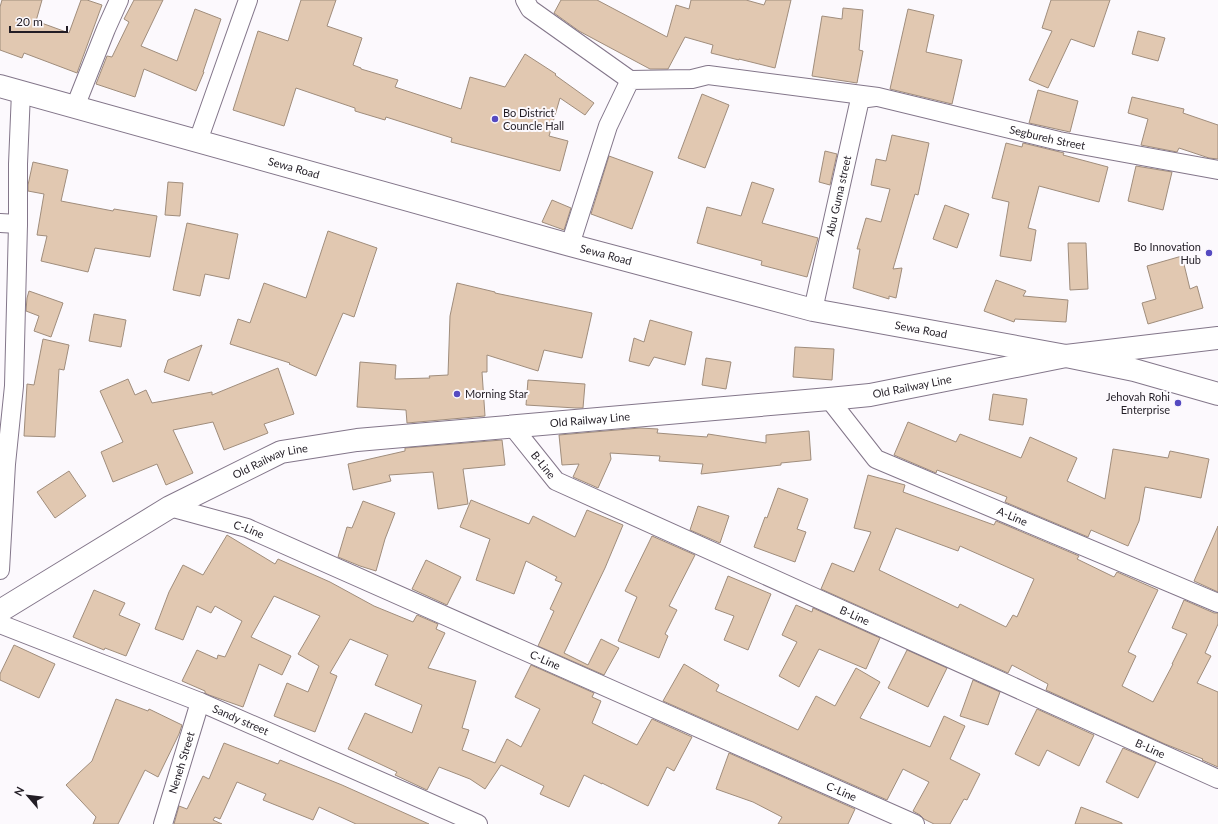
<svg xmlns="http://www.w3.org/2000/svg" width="1218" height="824" viewBox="0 0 1218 824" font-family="Lato,sans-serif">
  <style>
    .building { fill: #e1c8b1; stroke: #a08d7c; fill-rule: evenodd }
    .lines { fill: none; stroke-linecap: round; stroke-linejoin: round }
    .minor-casing { stroke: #83768a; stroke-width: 20 }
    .tertiary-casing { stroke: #83768a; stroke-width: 24 }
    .primary-casing { stroke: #83768a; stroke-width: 24 }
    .minor { stroke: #fff; stroke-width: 18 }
    .tertiary { stroke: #fff; stroke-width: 22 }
    .primary { stroke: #fff; stroke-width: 22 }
    .poi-dot { fill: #554ac1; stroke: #fcf9fd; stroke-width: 1.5 }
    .labels { text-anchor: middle; stroke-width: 4; stroke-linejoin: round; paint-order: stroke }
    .poi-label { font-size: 11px; fill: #221d25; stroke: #fcf9fd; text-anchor: start }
    .street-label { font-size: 11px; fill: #221d25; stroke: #fcf9fd }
  </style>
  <rect width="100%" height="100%" fill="#fcf9fd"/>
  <path class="building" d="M 2,0 L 42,0 L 36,21 L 69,33 L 81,0 L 87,0 L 102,5 L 77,73 L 24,53 L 22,58 L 0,50 L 0,7 Z
    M 134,0 L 163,0 L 141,46 L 177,61 L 195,9 L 221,19 L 203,72 L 204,72 L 196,91 L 144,69 L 135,97 L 96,84 L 107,56 L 112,57 L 129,22 L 124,19 Z
    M 301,0 L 336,0 L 327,26 L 362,38 L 353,65 L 361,68 L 361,69 L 398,80 L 395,87 L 461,109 L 470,77 L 505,87 L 525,54 L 556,74 L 555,75 L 594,103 L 585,115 L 560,98 L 549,136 L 568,141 L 560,171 L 451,142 L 452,138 L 386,117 L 385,120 L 355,111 L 355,108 L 296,88 L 284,126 L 233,110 L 258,31 L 288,41 Z
    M 561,0 L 597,0 L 667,37 L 676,5 L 689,9 L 691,0 L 746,0 L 764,5 L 766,0 L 791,0 L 775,68 L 739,59 L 739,60 L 711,53 L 713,45 L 685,37 L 668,69 L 650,69 L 579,31 L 554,13 Z
    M 1051,0 L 1110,0 L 1094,47 L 1071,39 L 1048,88 L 1029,80 L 1052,31 L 1042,28 Z
    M 843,8 L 863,10 L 859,50 L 863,51 L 857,83 L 812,76 L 822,16 L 842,19 Z
    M 908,9 L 934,15 L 926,52 L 962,60 L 952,104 L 890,89 Z
    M 1138,31 L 1165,38 L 1158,61 L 1132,54 Z
    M 1038,90 L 1078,101 L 1070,132 L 1029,123 Z
    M 702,94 L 729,105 L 705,168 L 678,158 Z
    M 1132,97 L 1184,109 L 1183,113 L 1218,125 L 1218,159 L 1209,158 L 1179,148 L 1177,152 L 1141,145 L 1148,119 L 1128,113 Z
    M 892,135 L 929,143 L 918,195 L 915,194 L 893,269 L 902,268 L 896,298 L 889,296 L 889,299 L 853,288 L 860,249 L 857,249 L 866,218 L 881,222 L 890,189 L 871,185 L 876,159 L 886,161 Z
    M 1006,143 L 1022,147 L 1023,143 L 1064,153 L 1063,155 L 1108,167 L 1099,202 L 1039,186 L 1028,228 L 1036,230 L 1031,261 L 1000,256 L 1009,202 L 992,198 Z
    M 825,151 L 837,154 L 830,185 L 819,182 Z
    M 609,156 L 653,172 L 632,229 L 591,214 Z
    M 33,162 L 68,170 L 61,201 L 113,211 L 114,209 L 157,216 L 150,257 L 95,248 L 88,272 L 41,261 L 47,236 L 37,235 L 44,194 L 28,191 L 28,185 Z
    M 1136,166 L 1172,172 L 1163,210 L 1128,201 Z
    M 168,182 L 183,183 L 180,216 L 165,215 Z
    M 752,182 L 774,189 L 762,223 L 818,238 L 807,277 L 761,265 L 762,261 L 697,243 L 707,207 L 741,216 Z
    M 552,200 L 571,208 L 564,230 L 542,222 Z
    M 945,205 L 969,214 L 957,248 L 933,239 Z
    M 187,223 L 238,234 L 229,279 L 205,274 L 200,296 L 173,290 Z
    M 328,231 L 377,248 L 354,317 L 343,313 L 316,376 L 289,364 L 290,363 L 230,344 L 238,319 L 250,323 L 264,283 L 306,298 Z
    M 1068,243 L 1086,243 L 1088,289 L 1070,290 Z
    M 1182,256 L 1190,289 L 1197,286 L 1203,308 L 1148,324 L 1142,303 L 1156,299 L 1147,266 Z
    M 996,280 L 1026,291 L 1023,296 L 1068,300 L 1066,322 L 1015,319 L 1014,322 L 984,311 Z
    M 457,283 L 495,292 L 495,293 L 592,313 L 582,358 L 544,350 L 538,371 L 487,355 L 487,372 L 482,372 L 485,416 L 407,423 L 406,410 L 357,407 L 360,362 L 396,365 L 395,379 L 430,378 L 429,376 L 448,375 L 450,316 Z
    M 29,291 L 63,303 L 51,337 L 34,331 L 39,316 L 26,311 L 27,298 Z
    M 94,314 L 126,320 L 121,347 L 89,341 Z
    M 650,320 L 692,332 L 685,365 L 654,357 L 649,366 L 629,361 L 634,338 L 644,342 Z
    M 43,339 L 69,345 L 64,370 L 59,369 L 55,437 L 24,436 L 27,384 L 34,385 Z
    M 202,345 L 189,381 L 164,372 L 168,360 Z
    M 795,347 L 834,349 L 832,380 L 793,377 Z
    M 706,358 L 731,362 L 726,389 L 702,385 Z
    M 278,368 L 294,414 L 264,424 L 268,433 L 224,450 L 213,422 L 173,430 L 193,473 L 166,485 L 157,464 L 113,482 L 101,452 L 123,442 L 100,391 L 128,379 L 135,395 L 146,390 L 152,403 L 212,392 L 212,395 Z
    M 528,380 L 585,384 L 583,408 L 576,408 L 526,405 Z
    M 993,394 L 1027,399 L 1023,425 L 989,420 Z
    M 908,422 L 956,442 L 960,434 L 1021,458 L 1030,437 L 1077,458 L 1067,481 L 1105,499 L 1113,449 L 1168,458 L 1170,451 L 1209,459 L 1201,498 L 1145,487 L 1139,521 L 1128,546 L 1091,530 L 1088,537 L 1005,502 L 1007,497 L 937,470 L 936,473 L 894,455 Z
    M 640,428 L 658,429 L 657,433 L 707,437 L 708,434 L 766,443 L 766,435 L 809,431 L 811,460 L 781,463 L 781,465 L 701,474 L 703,464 L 659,461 L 660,456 L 610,453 L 611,459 L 598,488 L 573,477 L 579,464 L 562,465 L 559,435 Z
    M 502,440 L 505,465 L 463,469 L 468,504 L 438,509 L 433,472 L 389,475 L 391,481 L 353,490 L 348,464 L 405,451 L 405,448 Z
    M 69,471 L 86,496 L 55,518 L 37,492 Z
    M 868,475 L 905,485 L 903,492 L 994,525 L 996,521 L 1079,556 L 1077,559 L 1114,577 L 1117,572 L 1158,590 L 1128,652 L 1136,656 L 1122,686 L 1153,702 L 1173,664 L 1172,664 L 1187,634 L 1172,628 L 1184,600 L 1214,613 L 1218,613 L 1218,624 L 1205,653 L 1211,656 L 1197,683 L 1218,692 L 1218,767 L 1202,760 L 1203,759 L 1165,744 L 1046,690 L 1048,684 L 1012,665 L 1008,673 L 821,589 L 832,563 L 854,572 L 871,532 L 854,528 ZM 896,528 L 958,551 L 960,546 L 1034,579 L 1017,617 L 1013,615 L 1006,627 L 960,604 L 958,608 L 879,570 Z
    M 778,488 L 808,499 L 797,529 L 806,532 L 795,562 L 754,547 L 765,517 L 767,518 Z
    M 471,500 L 529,524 L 533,516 L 575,537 L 587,510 L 623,525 L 605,568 L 564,653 L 588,665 L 601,639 L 619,648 L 604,675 L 538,646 L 554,611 L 550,609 L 562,583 L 555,580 L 557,577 L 526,561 L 514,594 L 476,580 L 490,539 L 460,527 Z
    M 363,501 L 395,513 L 385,539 L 376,571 L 360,566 L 338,557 L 347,527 L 352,528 Z
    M 698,506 L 729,516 L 720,543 L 690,530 Z
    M 1218,526 L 1218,592 L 1194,581 Z
    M 227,535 L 275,564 L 278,559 L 330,582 L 374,606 L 413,622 L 417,615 L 438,624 L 436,629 L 445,633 L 428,668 L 476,681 L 462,728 L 469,730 L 462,750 L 495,763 L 507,739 L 521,747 L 540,709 L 515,697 L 531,665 L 594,693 L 592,697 L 601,701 L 592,723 L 637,745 L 652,719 L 692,737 L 674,771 L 667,767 L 648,806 L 602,783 L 602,784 L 584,775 L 569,807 L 540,794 L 544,786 L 501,765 L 485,789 L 470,779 L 439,767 L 427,790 L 395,775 L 397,772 L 348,749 L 365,713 L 412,733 L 422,705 L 375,685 L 388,655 L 350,639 L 330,673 L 337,676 L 315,732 L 274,716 L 287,683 L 308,692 L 319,666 L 298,654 L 320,616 L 274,596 L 251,637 L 291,656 L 282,675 L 259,664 L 243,707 L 209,695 L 205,693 L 205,691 L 182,681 L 197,650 L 217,659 L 218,655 L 225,657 L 242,621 L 215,606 L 211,613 L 197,606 L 183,640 L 155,629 L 169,592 L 183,565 L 203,575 Z
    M 652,536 L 695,555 L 669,606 L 677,610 L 665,634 L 668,636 L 659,658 L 618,641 L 637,597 L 625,591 Z
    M 426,560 L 461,577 L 447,605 L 412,589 Z
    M 728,576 L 771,594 L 748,650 L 724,640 L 734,616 L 715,609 Z
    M 94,590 L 125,603 L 119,615 L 140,624 L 126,656 L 105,648 L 104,650 L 73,637 Z
    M 796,605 L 812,612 L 813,608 L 880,638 L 866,669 L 819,649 L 799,687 L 779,676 L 797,642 L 782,635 Z
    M 14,645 L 55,664 L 39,698 L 0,680 L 0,674 Z
    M 907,650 L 947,668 L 928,707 L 888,688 Z
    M 684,664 L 719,685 L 716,691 L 798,730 L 816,696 L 835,706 L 856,668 L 880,682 L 860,718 L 930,747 L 944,716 L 965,726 L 950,759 L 980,774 L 967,800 L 964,799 L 950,824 L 934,824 L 924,819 L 920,815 L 913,811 L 929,782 L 903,769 L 887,800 L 663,701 Z
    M 973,680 L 1000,692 L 988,725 L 960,716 Z
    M 116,699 L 148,711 L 149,709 L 182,725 L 179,734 L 158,777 L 145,770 L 118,824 L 93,824 L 96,817 L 66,785 L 92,761 Z
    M 1037,709 L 1094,735 L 1079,766 L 1047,750 L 1039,766 L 1015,754 Z
    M 224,743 L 278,764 L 280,760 L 342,785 L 429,824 L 356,824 L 319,807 L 313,820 L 263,800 L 266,794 L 237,782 L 220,819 L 215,817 L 213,820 L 222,824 L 174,824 L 179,806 L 187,809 L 203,776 L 209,779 Z
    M 1123,748 L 1156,762 L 1138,798 L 1106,782 Z
    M 729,753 L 855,809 L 848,824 L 778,824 L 782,817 L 753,802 L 716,789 Z
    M 1081,807 L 1122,823 L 1122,824 L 1075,824 Z"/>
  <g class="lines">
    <g class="minor-casing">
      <g id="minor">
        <path d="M 525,0 L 530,9 L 630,80"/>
        <path d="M 75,107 L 106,29 L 119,0"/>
        <path d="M 198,141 L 248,0"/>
        <path d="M 0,223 L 18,224"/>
        <path id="s1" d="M 570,245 L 608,126 L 630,80 L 692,79 L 708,75 L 878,97 L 1059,141 L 1218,170"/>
        <path id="s2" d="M 813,310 L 860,99 L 875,97"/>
        <path id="s3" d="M 829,399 L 876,459 L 1218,603"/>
        <path id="s4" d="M 512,426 L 556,481 L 1218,779"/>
        <path id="s5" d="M 170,507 L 247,528 L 915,824"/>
        <path d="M 0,570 L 6,464 L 14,386 L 18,224 L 18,164 L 21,92"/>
        <path id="s6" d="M 0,624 L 200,702 L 478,824"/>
        <path id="s7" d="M 163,824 L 200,702"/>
      </g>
    </g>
    <g class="tertiary-casing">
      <g id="tertiary">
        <path id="s8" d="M 0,611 L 170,507 L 281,452 L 357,440 L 829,399 L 870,395 L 1066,356 L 1218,338"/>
      </g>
    </g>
    <g class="primary-casing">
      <g id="primary">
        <path id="s9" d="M 0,86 L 570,245 L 813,310 L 1066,356 L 1134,370 L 1218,394"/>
      </g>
    </g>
    <use href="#minor" class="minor"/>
    <use href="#tertiary" class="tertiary"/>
    <use href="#primary" class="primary"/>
  </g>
  <g class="poi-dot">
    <circle cx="495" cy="119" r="4"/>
    <circle cx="1209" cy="253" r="4"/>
    <circle cx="457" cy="394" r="4"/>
    <circle cx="1178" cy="403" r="4"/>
  </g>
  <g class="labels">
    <g class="poi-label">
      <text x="503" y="117">Bo District<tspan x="503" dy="13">Councle Hall</tspan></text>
      <text x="1201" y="251" text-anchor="end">Bo Innovation<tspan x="1201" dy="13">Hub</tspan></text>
      <text x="465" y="398">Morning Star</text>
      <text x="1170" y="401" text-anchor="end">Jehovah Rohi<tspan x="1170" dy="13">Enterprise</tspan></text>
    </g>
    <g class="street-label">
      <text dy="4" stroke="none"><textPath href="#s1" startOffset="600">Segbureh Street</textPath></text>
      <text dy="4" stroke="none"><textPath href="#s9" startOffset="305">Sewa Road</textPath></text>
      <text dy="4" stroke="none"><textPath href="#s2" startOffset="117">Abu Guma street</textPath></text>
      <text dy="4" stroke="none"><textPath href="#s9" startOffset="629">Sewa Road</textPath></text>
      <text dy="4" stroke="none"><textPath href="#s9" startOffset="953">Sewa Road</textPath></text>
      <text dy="4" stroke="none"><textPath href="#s8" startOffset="958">Old Railway Line</textPath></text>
      <text dy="4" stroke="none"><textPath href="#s8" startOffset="634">Old Railway Line</textPath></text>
      <text dy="4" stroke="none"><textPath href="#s8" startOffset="310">Old Railway Line</textPath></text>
      <text dy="4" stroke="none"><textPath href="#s4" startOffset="50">B-Line</textPath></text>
      <text dy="4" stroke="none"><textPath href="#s3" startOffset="224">A-Line</textPath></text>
      <text dy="4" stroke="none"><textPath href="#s5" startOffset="82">C-Line</textPath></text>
      <text dy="4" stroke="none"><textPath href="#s4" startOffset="398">B-Line</textPath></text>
      <text dy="4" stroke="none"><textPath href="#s5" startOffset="406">C-Line</textPath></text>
      <text dy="4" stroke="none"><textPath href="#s6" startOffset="259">Sandy street</textPath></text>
      <text dy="4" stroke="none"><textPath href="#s4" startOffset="722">B-Line</textPath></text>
      <text dy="4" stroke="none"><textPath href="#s7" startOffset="64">Neneh Street</textPath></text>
      <text dy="4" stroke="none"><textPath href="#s5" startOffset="730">C-Line</textPath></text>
    </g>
  </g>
  <g transform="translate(28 796) rotate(298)" stroke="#fcf9fd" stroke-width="3" paint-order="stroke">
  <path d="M0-3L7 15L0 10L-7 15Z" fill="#221d25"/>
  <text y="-6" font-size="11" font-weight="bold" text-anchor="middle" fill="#221d25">N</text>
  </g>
  <path d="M10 26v6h57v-6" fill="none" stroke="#221d25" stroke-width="2"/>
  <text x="16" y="26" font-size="12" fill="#221d25" stroke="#fcf9fd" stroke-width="3" paint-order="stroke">20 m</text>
</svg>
